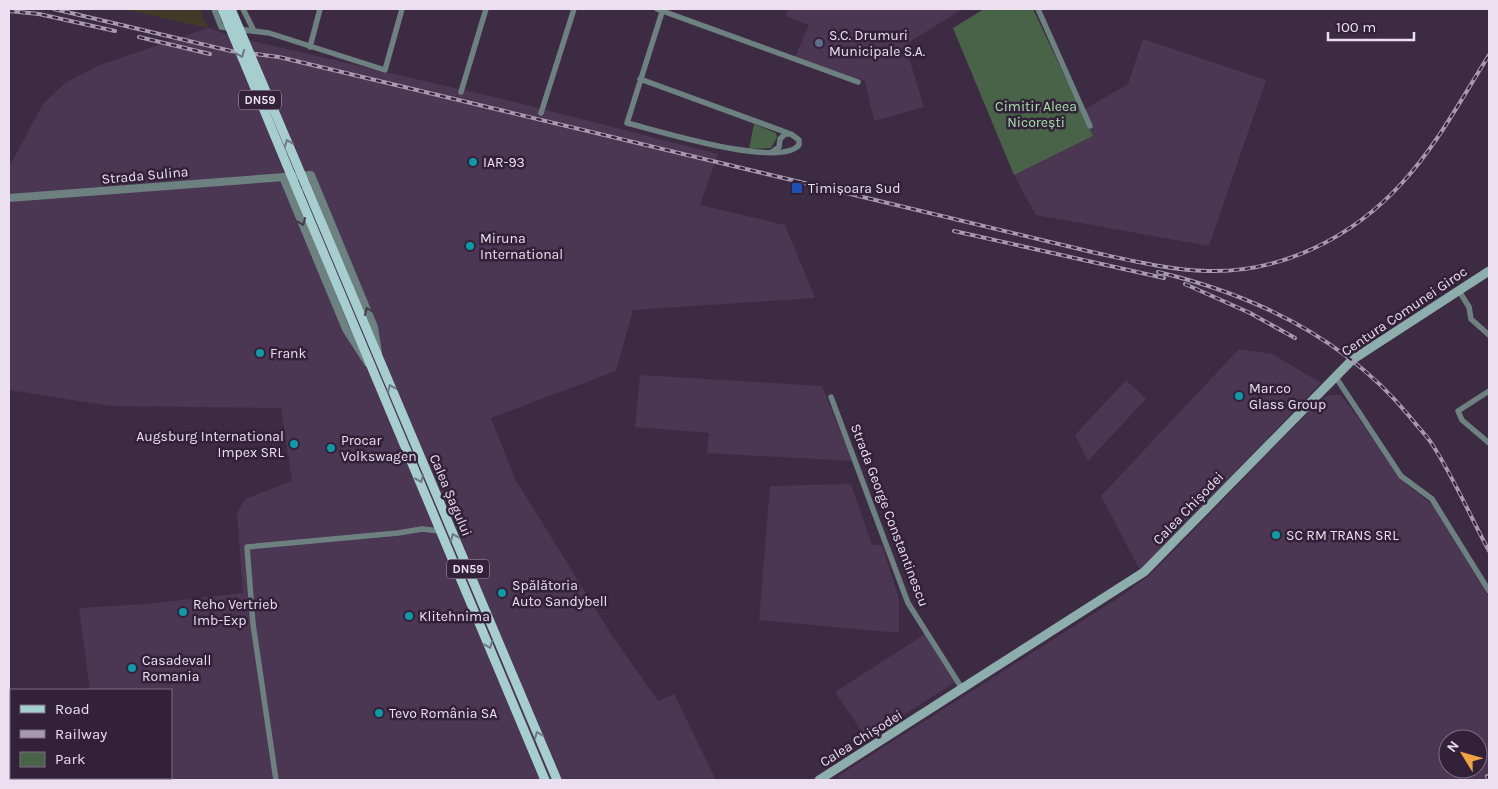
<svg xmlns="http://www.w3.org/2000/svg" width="1498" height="789" viewBox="0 0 1498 789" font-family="Karla,sans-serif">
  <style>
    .commercial { fill: #423a29 }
    .built { fill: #4b3654; fill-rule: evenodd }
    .green { fill: #486348 }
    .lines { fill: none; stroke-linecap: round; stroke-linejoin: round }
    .minor { stroke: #6e8181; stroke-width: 5.5 }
    .tertiary { stroke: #6e8181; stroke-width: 8 }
    .secondary { stroke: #8eadad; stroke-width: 9 }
    .primary { stroke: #a7cecf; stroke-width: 9 }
    .rail-casing { stroke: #a899ae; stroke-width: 4 }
    .rail { stroke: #33213a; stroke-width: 2; stroke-dasharray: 5.5; stroke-linecap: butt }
    .primary-bridge { stroke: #a7cecf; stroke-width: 9 }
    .oneway { stroke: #6d7884 }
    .oneway2 { stroke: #42394c }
    .service-dot { fill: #5c6f8a; stroke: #33213a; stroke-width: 2 }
    .culture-dot { fill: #0f9aa8; stroke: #33213a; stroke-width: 2 }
    .transit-dot { fill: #1a4fb4; stroke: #33213a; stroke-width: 2 }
    .labels { text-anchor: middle; stroke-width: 5; stroke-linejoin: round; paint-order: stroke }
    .shield { fill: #33213a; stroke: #b4a6b9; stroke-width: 1 }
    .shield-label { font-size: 12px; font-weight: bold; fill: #ebdff0 }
    .poi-label { font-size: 14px; fill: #ebdff0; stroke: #33213a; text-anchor: start }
    .park-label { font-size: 14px; fill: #a4e3a6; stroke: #33213a }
    .street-label { font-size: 14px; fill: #ebdff0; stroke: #33213a }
  </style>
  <rect width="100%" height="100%" fill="#3d2b44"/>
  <path class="commercial" d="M 123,9 L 200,9 L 208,28 Z"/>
  <path class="built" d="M 788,9 L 962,9 L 905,45 L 924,107 L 874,121 L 865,81 L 795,57 L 809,25 L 786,16 Z
    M 208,28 L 235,37 L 511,101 L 718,154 L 700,205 L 785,225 L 815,298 L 633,310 L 616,371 L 491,418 L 515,479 L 613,637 L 658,701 L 674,694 L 716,780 L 103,780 L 102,778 L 171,778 L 171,690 L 90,690 L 79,608 L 146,604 L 243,593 L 237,513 L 245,499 L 292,481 L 281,408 L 111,406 L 9,390 L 9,167 L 43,104 L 65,83 L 100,65 Z
    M 1143,39 L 1266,80 L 1209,246 L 1036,215 L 1014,175 L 1093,136 L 1082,111 L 1128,84 Z
    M 1239,349 L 1272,354 L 1321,383 L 1140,570 L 1101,496 Z
    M 640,375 L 822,386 L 852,461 L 707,453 L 709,433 L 635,427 Z
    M 1126,380 L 1146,399 L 1088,461 L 1075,435 Z
    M 1329,395 L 1341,395 L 1407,485 L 1434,506 L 1489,598 L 1489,780 L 841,780 L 838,776 L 1123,595 L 1152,573 L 1316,404 ZM 1448,739 L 1478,739 L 1478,769 L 1448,769 Z
    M 851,484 L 872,545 L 882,545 L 899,599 L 899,633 L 759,620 L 770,486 Z
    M 925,634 L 955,682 L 867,739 L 835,692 Z"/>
  <path class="green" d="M 984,9 L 1033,9 L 1093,136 L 1014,175 L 953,28 Z
    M 754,124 L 776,133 L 777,137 L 771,148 L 749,149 Z"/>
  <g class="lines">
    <path class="minor" d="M 214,9 L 221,27 L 269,33 L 385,70 L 402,9
      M 243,9 L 254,31
      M 657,9 L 858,82
      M 663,9 L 627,123 C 656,130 779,169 799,145 L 799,140 L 791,134 L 785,134 L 780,139 L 779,147 L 772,152
      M 1038,9 L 1090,126
      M 310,47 L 320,9
      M 640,79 L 788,133
      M 461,92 L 486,9
      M 541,113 L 574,9
      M 1459,291 L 1469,307 L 1471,319 L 1489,335
      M 1335,376 L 1401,476 L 1432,499 L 1489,591
      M 1489,391 L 1458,411 L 1462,420 L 1489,443
      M 831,397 L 908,603 L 963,690
      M 276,780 L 253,624 L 247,547 L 398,533 L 422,529 L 441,531"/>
    <path class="tertiary" d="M 283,177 L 346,329 L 368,363
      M 9,198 L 311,175 L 374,327 L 378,353"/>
    <path class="secondary" d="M 819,780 L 1144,572 L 1352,360 L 1489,271"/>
    <path class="primary" d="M 307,188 L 557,780
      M 298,192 L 545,780"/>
    <g class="rail-casing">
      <path id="rail" d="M 54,9 L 231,51 L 279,57 L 1096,253 C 1133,261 1170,270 1208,271 C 1282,273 1353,237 1402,183 C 1437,145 1462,98 1489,55
        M 9,11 L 39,14 L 115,31
        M 139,37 L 210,54
        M 954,231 L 1164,278
        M 1158,272 C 1255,295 1346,339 1410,417 C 1417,426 1426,435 1432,444 C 1454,478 1470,516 1489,551
        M 1185,284 L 1250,313 L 1295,338
        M 1487,776 L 1489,780"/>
    </g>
    <use href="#rail" class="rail"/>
    <path class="primary-bridge" d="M 222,9 L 298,192
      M 231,9 L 307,188"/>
  </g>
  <defs><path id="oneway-chevron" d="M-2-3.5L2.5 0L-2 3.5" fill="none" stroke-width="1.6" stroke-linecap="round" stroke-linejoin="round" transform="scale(1.25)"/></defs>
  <g class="oneway">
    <use href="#oneway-chevron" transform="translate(241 54) rotate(68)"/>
    <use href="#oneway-chevron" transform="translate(288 143) rotate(-112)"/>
    <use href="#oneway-chevron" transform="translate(391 388) rotate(-112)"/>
    <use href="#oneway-chevron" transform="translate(420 479) rotate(67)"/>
    <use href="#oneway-chevron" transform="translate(454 537) rotate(-113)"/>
    <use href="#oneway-chevron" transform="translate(489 645) rotate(68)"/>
    <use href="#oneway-chevron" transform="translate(538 735) rotate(-112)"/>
  </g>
  <g class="oneway2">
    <use href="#oneway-chevron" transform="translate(302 222) rotate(67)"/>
    <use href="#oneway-chevron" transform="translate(368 311) rotate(-112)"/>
  </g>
  <circle class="service-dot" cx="819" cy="43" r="5"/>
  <g class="culture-dot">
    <circle cx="473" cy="162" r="5"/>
    <circle cx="470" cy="246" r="5"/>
    <circle cx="260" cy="353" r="5"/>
    <circle cx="1239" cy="396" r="5"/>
    <circle cx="294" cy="444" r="5"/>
    <circle cx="331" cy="448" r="5"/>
    <circle cx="1276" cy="535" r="5"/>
    <circle cx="502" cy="593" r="5"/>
    <circle cx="183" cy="612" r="5"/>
    <circle cx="409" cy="616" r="5"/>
    <circle cx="132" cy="668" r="5"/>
    <circle cx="379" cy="713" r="5"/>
  </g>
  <rect class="transit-dot" x="791" y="182" width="12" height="12" rx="2.5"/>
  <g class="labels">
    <g class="shield">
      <rect x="239" y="90.5" width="42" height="19" rx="4"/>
      <rect x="447" y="559.5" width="42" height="19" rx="4"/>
    </g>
    <g class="shield-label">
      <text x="260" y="104">DN59</text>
      <text x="468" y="573">DN59</text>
    </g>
    <g class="poi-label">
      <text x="829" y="40">S.C. Drumuri<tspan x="829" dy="16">Municipale S.A.</tspan></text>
      <text x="483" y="167">IAR-93</text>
      <text x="808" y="193">Timișoara Sud</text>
      <text x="480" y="243">Miruna<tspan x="480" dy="16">International</tspan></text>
      <text x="270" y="358">Frank</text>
      <text x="1249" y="393">Mar.co<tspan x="1249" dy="16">Glass Group</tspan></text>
      <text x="284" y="441" text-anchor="end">Augsburg International<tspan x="284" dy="16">Impex SRL</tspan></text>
      <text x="341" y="445">Procar<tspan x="341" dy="16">Volkswagen</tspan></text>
      <text x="1286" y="540">SC RM TRANS SRL</text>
      <text x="512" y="590">Spălătoria<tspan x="512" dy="16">Auto Sandybell</tspan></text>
      <text x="193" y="609">Reho Vertrieb<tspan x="193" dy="16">Imb-Exp</tspan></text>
      <text x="419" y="621">Klitehnima</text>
      <text x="142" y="665">Casadevall<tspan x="142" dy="16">Romania</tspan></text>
      <text x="389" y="718">Tevo România SA</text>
    </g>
    <g class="park-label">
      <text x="1036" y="111">Cimitir Aleea<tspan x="1036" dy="16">Nicorești</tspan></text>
    </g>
    <g class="street-label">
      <text transform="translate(145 175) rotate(-5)" y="5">Strada Sulina</text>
      <text transform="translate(1404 311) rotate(-34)" y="5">Centura Comunei Giroc</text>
      <text transform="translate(451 495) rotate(67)" y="5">Calea Șagului</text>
      <text transform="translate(1188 508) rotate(-46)" y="5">Calea Chișodei</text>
      <text transform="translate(890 515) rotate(69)" y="5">Strada George Constantinescu</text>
      <text transform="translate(861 738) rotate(-32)" y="5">Calea Chișodei</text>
    </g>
  </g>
  <rect width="1498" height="789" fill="none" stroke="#ebdff0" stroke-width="20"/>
  <rect x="10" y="689" width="162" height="90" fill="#33213a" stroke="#7d6d83"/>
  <rect x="20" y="705" width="25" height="8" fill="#a7cecf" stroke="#7d6d83"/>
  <text x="55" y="714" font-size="15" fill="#ebdff0">Road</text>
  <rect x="20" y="730" width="25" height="8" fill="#a899ae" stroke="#7d6d83"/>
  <text x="55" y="739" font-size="15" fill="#ebdff0">Railway</text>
  <rect x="20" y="752" width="25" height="15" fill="#486348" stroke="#7d6d83"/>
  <text x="55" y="764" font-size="15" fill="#ebdff0">Park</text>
  <g transform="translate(1463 754) rotate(307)"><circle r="24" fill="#33213a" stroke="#7d6d83"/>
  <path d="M0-4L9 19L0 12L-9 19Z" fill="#f1a540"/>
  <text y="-8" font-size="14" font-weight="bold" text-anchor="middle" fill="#ebdff0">N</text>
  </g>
  <path d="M1328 32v8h86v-8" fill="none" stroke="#ebdff0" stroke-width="2.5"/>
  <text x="1336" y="32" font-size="15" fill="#ebdff0" stroke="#33213a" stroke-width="4" paint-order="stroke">100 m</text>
</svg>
